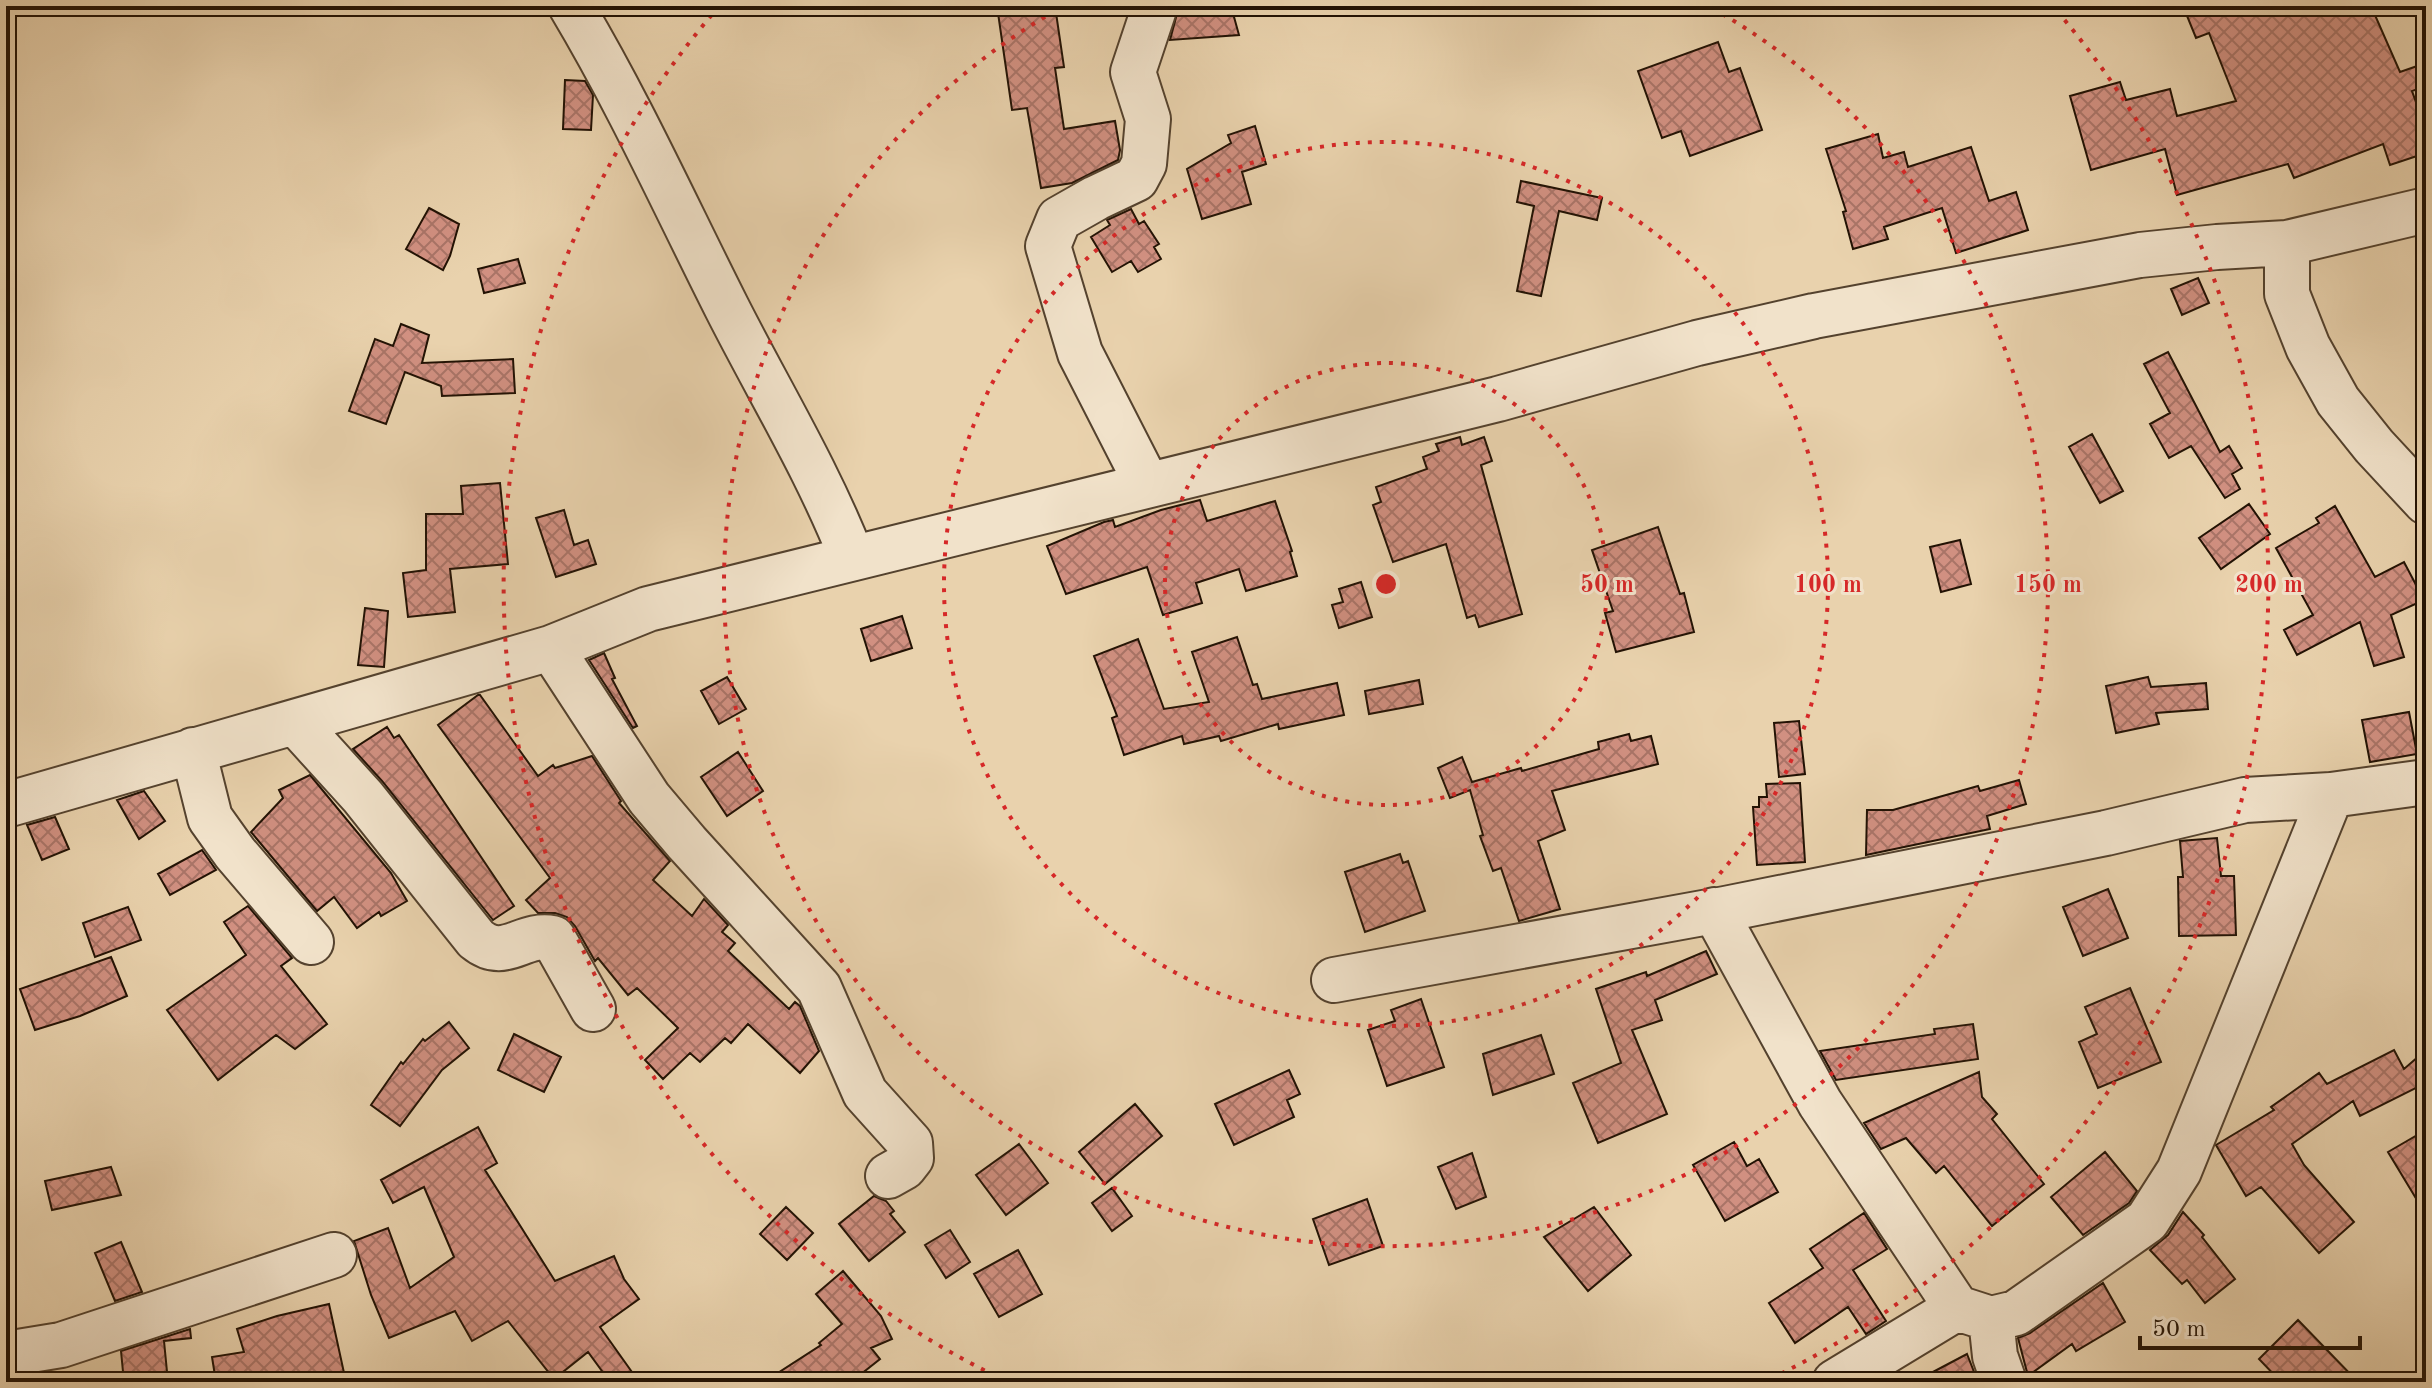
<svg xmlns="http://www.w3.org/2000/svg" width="2432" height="1388" viewBox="0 0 2432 1388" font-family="'Old Standard TT',serif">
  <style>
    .building { fill: url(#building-cross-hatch); stroke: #221204; stroke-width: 2 }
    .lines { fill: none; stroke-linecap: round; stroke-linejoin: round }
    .minor-casing { stroke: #54422e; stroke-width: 48 }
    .minor { stroke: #f1e2ca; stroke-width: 44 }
    .ring { fill: none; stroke: #d62828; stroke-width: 4; stroke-dasharray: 4 8 }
    .centre { fill: #d62828; stroke: #f1e2ca; stroke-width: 4 }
    .ring-label { font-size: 24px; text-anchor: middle; font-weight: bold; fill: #d62828; stroke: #f1e2ca; stroke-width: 6; stroke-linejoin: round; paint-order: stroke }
  </style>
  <defs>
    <pattern id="building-cross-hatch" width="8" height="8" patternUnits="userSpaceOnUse" patternTransform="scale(2)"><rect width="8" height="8" fill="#d19081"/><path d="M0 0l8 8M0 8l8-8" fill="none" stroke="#a97467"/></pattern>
  </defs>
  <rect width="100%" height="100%" fill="#e9d2ad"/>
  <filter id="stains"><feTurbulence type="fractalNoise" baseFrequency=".0025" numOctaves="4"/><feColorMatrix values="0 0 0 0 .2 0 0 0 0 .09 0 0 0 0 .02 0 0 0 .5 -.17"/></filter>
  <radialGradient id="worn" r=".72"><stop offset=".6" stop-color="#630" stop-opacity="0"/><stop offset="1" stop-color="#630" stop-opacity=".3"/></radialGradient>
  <path class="building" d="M 997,6 L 1055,6 L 1064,67 L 1055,68 L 1064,129 L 1115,121 L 1120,150 L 1118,160 L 1072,183 L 1041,188 L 1027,108 L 1012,110 Z
    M 1179,6 L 1231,6 L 1239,35 L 1170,40 Z
    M 2183,6 L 2371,6 L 2400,72 L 2426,63 L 2426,86 L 2412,91 L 2426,130 L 2426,153 L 2390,165 L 2383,144 L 2294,178 L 2288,164 L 2177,195 L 2165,149 L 2091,170 L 2070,96 L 2120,82 L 2126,100 L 2170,89 L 2177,116 L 2236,101 L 2209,33 L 2196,38 Z
    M 1718,42 L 1729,72 L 1740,68 L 1762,130 L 1690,156 L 1681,131 L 1662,138 L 1638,71 Z
    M 565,80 L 585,81 L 593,95 L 591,130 L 563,129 Z
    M 1255,126 L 1266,164 L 1242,172 L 1251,204 L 1202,219 L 1187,169 L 1231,143 L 1228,135 Z
    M 1878,134 L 1883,158 L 1904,152 L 1908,167 L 1971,147 L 1989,201 L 2016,192 L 2028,230 L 1956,253 L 1942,208 L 1884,227 L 1888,239 L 1853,249 L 1843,212 L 1846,211 L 1826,149 Z
    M 1521,181 L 1602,198 L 1597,220 L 1559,211 L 1541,296 L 1517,291 L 1534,206 L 1517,202 Z
    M 429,208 L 459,224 L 450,256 L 443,270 L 406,249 Z
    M 1131,209 L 1139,224 L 1144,221 L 1159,244 L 1154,247 L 1161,259 L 1138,272 L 1131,261 L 1112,272 L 1091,237 L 1110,225 L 1107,220 Z
    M 518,259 L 525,283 L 484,293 L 478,269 Z
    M 2198,278 L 2209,303 L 2182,315 L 2171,289 Z
    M 401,324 L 429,335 L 422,363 L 513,359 L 515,393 L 442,396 L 441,386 L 405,372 L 386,424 L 349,411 L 375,339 L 393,346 Z
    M 2168,352 L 2220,452 L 2229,446 L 2242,468 L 2232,474 L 2240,489 L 2225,498 L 2191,446 L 2169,458 L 2150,424 L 2170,413 L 2144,364 Z
    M 2092,434 L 2123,491 L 2100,503 L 2069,447 Z
    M 1460,437 L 1462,445 L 1484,437 L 1492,461 L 1481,465 L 1522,614 L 1479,627 L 1475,615 L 1467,618 L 1446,544 L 1393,562 L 1373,505 L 1381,502 L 1376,487 L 1427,469 L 1423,457 L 1439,451 L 1436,444 Z
    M 500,483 L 508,564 L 450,569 L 455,612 L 408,617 L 403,573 L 426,570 L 426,514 L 463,514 L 461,486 Z
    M 1200,500 L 1207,521 L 1275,501 L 1292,551 L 1290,552 L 1297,576 L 1246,591 L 1239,569 L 1196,583 L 1202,603 L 1163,615 L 1147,567 L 1066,594 L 1047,546 L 1104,522 L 1113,520 L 1115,527 L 1161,510 Z
    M 2249,504 L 2270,534 L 2221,569 L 2199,538 Z
    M 2335,506 L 2375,577 L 2404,562 L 2415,583 L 2422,601 L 2391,615 L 2404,657 L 2374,666 L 2360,622 L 2297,655 L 2284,630 L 2313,615 L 2276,548 L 2319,523 L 2316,518 Z
    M 564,510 L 574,545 L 588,540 L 596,564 L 556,577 L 536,518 Z
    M 1658,527 L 1680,594 L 1684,593 L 1694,632 L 1616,652 L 1605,613 L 1613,611 L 1592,550 Z
    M 1960,540 L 1971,584 L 1941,592 L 1930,547 Z
    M 1361,582 L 1372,617 L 1339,628 L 1332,605 L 1343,602 L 1339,589 Z
    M 365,608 L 388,611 L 384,667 L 358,665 Z
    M 902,616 L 912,648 L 871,661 L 861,629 Z
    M 1237,637 L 1253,685 L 1257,684 L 1262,699 L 1337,683 L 1344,715 L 1279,729 L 1278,724 L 1221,741 L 1219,736 L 1184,744 L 1182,736 L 1124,755 L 1112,718 L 1117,716 L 1094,656 L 1138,639 L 1164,709 L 1209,702 L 1192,652 Z
    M 604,653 L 615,678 L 612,679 L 637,726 L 633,728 L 589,660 Z
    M 727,677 L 746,709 L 719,724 L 701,691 Z
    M 2148,677 L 2151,687 L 2206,683 L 2208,709 L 2156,713 L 2159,724 L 2116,733 L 2106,686 Z
    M 1419,680 L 1423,704 L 1369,714 L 1365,691 Z
    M 478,695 L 480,695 L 538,776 L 553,765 L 555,768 L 592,756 L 621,801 L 619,803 L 670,861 L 653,880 L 692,916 L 704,899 L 728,925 L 722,932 L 735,943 L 728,951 L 789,1009 L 795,1002 L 800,1006 L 819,1051 L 800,1073 L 748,1024 L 731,1043 L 725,1038 L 700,1062 L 690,1053 L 663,1079 L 645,1060 L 678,1028 L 637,988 L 628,995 L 598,958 L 595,961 L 575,926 L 567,917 L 555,913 L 538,913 L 526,900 L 550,878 L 438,725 Z
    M 2409,712 L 2417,754 L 2370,762 L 2362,720 Z
    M 1799,721 L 1805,774 L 1779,777 L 1774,723 Z
    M 387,727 L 394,738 L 399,735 L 514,906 L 493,920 L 382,781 L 353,749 Z
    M 1629,734 L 1631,741 L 1651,736 L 1658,764 L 1552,791 L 1565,830 L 1538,841 L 1560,909 L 1519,921 L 1501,868 L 1493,871 L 1480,836 L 1483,835 L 1470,790 L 1450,798 L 1438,768 L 1462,757 L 1472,782 L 1521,768 L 1522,771 L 1599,749 L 1598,742 Z
    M 738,752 L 763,791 L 727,816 L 701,777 Z
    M 310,775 L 391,873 L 407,901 L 381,916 L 379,912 L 357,928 L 334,897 L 317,911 L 251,832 L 283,798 L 279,790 Z
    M 2019,780 L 2026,804 L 1987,816 L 1990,829 L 1866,855 L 1867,810 L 1893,810 L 1978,786 L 1980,791 Z
    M 1800,783 L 1805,862 L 1757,865 L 1753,807 L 1759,807 L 1759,797 L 1767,797 L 1766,784 Z
    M 144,791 L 165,821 L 139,839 L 117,800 Z
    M 55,817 L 69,849 L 42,860 L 27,825 Z
    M 2217,838 L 2221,876 L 2234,876 L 2236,935 L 2179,936 L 2178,877 L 2183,877 L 2180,841 Z
    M 202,850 L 216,870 L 170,895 L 158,874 Z
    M 1400,854 L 1403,863 L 1408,861 L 1425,911 L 1365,932 L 1345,872 Z
    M 2108,889 L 2128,938 L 2083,956 L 2063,907 Z
    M 248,906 L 292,958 L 281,966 L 327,1024 L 295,1049 L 276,1035 L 218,1080 L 167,1010 L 246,955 L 224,922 Z
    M 128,907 L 141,940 L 95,957 L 83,923 Z
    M 1706,951 L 1717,974 L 1655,1000 L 1662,1020 L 1632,1030 L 1667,1114 L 1598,1143 L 1573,1083 L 1621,1063 L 1596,989 L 1646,972 L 1647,976 Z
    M 111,957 L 127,996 L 80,1016 L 35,1030 L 20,989 Z
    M 2130,988 L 2161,1062 L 2098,1088 L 2079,1042 L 2097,1034 L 2085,1007 Z
    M 1421,999 L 1444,1067 L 1387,1086 L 1368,1030 L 1395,1021 L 1391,1010 Z
    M 449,1022 L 469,1048 L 442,1070 L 400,1126 L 371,1105 L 401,1062 L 403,1064 L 423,1039 L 425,1041 Z
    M 1973,1024 L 1978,1059 L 1836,1080 L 1820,1051 L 1935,1034 L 1934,1029 Z
    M 514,1034 L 561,1057 L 544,1092 L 498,1070 Z
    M 1541,1035 L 1554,1074 L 1493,1095 L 1483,1054 Z
    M 2394,1050 L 2404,1069 L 2426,1050 L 2426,1083 L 2360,1116 L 2353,1101 L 2292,1144 L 2304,1165 L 2354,1222 L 2319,1253 L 2261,1187 L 2246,1196 L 2216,1145 L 2274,1110 L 2271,1107 L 2319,1073 L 2327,1084 Z
    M 1289,1070 L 1300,1094 L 1287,1100 L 1294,1117 L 1234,1145 L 1215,1104 Z
    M 1979,1072 L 1982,1097 L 1997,1114 L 1992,1119 L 2044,1184 L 1992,1226 L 1944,1166 L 1936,1173 L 1906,1138 L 1881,1149 L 1864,1123 Z
    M 1135,1104 L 1162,1136 L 1105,1184 L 1079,1152 Z
    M 478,1127 L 497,1163 L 485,1170 L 555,1281 L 614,1256 L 624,1279 L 639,1299 L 600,1327 L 639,1382 L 610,1382 L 588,1352 L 554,1379 L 508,1321 L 472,1341 L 455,1311 L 389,1338 L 371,1295 L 354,1241 L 388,1228 L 410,1288 L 454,1257 L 424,1187 L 393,1203 L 381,1180 Z
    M 2426,1130 L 2426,1215 L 2388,1152 Z
    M 1734,1142 L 1747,1166 L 1759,1159 L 1778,1192 L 1725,1221 L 1693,1165 Z
    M 1019,1144 L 1048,1183 L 1006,1215 L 976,1175 Z
    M 2105,1152 L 2137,1191 L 2129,1203 L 2083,1235 L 2051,1197 Z
    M 1472,1153 L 1486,1197 L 1456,1209 L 1438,1167 Z
    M 111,1167 L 121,1195 L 52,1210 L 45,1181 Z
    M 1112,1188 L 1132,1216 L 1112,1231 L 1092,1203 Z
    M 874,1196 L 886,1201 L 894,1211 L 890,1214 L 905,1232 L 869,1261 L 839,1224 Z
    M 1367,1199 L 1383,1246 L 1329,1265 L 1313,1219 Z
    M 786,1207 L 813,1233 L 787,1260 L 760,1234 Z
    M 1594,1207 L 1631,1255 L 1588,1291 L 1544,1237 Z
    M 2183,1212 L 2204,1235 L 2202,1237 L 2235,1279 L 2205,1303 L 2187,1280 L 2182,1284 L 2150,1250 L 2168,1235 Z
    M 1864,1213 L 1887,1249 L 1853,1270 L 1886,1321 L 1866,1334 L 1848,1307 L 1795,1343 L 1769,1303 L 1823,1268 L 1810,1249 Z
    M 950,1230 L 970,1262 L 946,1278 L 925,1245 Z
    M 121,1242 L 142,1292 L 115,1301 L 95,1253 Z
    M 1018,1250 L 1042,1294 L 999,1317 L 974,1274 Z
    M 843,1271 L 881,1316 L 892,1339 L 871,1348 L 880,1359 L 851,1382 L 764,1382 L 821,1345 L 819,1343 L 842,1324 L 816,1294 Z
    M 2103,1283 L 2125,1322 L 2076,1351 L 2072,1344 L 2028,1376 L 2018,1338 L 2030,1333 Z
    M 329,1304 L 346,1382 L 216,1382 L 212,1357 L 244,1352 L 237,1329 L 277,1316 Z
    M 2298,1320 L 2358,1382 L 2281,1382 L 2259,1359 Z
    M 190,1329 L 191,1338 L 164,1341 L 168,1382 L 124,1382 L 121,1351 Z
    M 1967,1354 L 1978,1382 L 1914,1382 Z"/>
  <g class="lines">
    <g class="minor-casing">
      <path id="minor" d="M 571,6 C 629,103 676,207 727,308 C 769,391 818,471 852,558
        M 2426,210 L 2287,243 L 2287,294 L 2308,347 L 2338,401 L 2374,446 L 2426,502
        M 1147,484 L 1080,353 L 1048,246 L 1059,219 L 1096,198 L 1136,179 L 1144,164 L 1148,119 L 1133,72 L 1155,6
        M 551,648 L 649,798 L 687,843 L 819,988 L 865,1093 L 910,1143 L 911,1158 L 904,1167 L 888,1176
        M 295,722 L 363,797 L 476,939 C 505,963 521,932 553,938 L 593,1009
        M 193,750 L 210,818 L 235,853 L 311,942
        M 6,805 L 551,648 L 648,609 L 1498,399 L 1697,343 L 1814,316 L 2140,255 L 2217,247 L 2287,243
        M 1714,910 L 1820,1103 L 1957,1308 L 1991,1319 L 2016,1313 L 2147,1221 L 2179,1171 L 2331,795 L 2426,782
        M 1334,980 L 1725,909 L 2106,833 L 2245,800 L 2331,795
        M 1991,1319 L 1995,1356 L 2004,1382
        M 6,1354 L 61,1345 L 334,1255
        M 1835,1382 L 1957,1308"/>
    </g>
    <use href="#minor" class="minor"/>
  </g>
  <g class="ring">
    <circle cx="1386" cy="584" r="221"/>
    <circle cx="1386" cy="584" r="442"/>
    <path d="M1712 8A662 662 0 1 1 1060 8"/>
    <path d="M1006 1381A883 883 0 0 1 715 11M2057 11A883 883 0 0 1 1766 1381"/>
  </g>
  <circle cx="1386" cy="584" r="12" class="centre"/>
  <g class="ring-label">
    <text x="1607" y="592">50 m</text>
    <text x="1828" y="592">100 m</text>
    <text x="2048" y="592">150 m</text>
    <text x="2269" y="592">200 m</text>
  </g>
  <rect width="2432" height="1388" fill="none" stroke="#e9d2ad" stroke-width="32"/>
  <rect x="8" y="8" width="2416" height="1372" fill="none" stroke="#221204" stroke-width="4"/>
  <rect x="16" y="16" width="2400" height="1356" fill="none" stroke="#221204" stroke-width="2"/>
  <path d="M2140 1336v12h220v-12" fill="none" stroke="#221204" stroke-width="4"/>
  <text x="2152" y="1336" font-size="24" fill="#221204" stroke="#f1e2ca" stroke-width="6" paint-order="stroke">50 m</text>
  <rect width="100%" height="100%" filter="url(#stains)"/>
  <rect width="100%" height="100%" fill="url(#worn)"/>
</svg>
